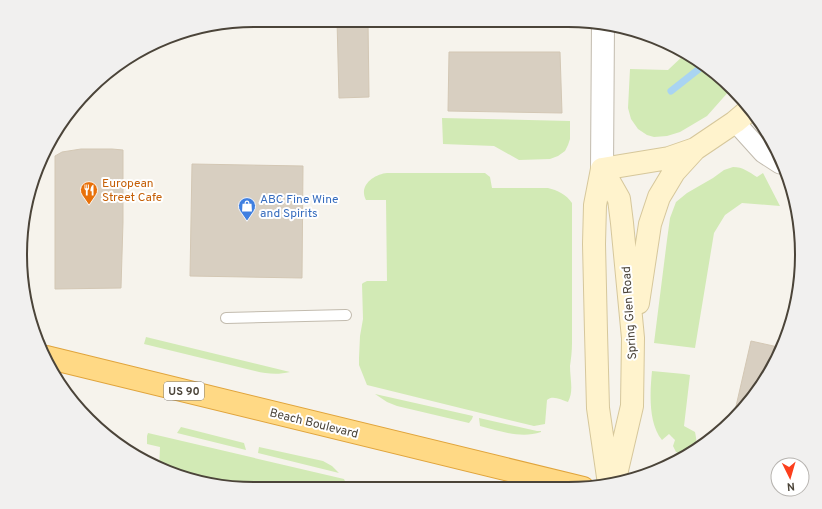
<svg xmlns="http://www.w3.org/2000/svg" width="822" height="509" viewBox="0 0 822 509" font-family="Overpass,sans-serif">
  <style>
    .green { fill: #d2eab5 }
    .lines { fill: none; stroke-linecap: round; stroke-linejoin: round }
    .stream { stroke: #a9d4f2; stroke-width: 7 }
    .building { fill: #d8cfc1; stroke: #d3c7b4 }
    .service-casing { stroke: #c2bbae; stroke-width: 12 }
    .minor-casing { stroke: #c2bbae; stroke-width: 21 }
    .tertiary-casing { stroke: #c2bbae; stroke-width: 24 }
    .secondary-casing { stroke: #d6c79b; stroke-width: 24 }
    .trunk-casing { stroke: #e0a43c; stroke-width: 24 }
    .service { stroke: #fff; stroke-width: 10 }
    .minor { stroke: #fff; stroke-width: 19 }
    .tertiary { stroke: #fff; stroke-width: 22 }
    .secondary { stroke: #fff3cd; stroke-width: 22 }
    .trunk { stroke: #ffd985; stroke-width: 22 }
    .labels { text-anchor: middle; stroke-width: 4; stroke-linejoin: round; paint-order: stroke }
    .shield { fill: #fff; stroke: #817c74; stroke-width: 1 }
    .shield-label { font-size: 11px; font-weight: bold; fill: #4b4439 }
    .food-label { font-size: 12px; fill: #c56008; stroke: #fff; text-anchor: start }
    .shop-label { font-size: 12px; fill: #366cbe; stroke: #fff; text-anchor: start }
    .street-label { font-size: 12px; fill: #4b4439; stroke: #fff }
    .rim { fill: none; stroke: #4b4439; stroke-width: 2 }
  </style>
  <rect width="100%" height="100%" fill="#f6f3ec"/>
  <path class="green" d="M 685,54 L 710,68 L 730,90 L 707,116 L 680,132 L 667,136 L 654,137 L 647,135 L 638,129 L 631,119 L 628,108 L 630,69 L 668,70 Z
    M 442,118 L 570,121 L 570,139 L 568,145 L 565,151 L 558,156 L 550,159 L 519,160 L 494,146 L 443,144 Z
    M 733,167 C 743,167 749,172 757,177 L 763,173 L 780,206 L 742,203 L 725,215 L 714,233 L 695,348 L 654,343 L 667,240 L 670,218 L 676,202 L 687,193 L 713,178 L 724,170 Z
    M 387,173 L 485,173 L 490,177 L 492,188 L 548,188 C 557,190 567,195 572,203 L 572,343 C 572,351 571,359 570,366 C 570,379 574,391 568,402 C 561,400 553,395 547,400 L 545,424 L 534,426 L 509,420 L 367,385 L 359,365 L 359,358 L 360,336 L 363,319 L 362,284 L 363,283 L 367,281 L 387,281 L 386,200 L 366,200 C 358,185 375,174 387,173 Z
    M 146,337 L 290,372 C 278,375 267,374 255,371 L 144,344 Z
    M 652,371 L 684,374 L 690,375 L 684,426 L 695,432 C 698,446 696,448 686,456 L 676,452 L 673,446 L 675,440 L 669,434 L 662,440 C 648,423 650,392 652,371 Z
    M 375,394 L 473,416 L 472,419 L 469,423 L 397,406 L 387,402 Z
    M 479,418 L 537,431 L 541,431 L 541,432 C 521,439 500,431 480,426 Z
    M 181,427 L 244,443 L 246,450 L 177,433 Z
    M 148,433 L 344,479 L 348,488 L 224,487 L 165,471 L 159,468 L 160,447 L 147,444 L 147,436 Z
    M 259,447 L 323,461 L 332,466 L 339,473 L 258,453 Z"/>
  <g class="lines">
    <path class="stream" d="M 671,91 L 704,65"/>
  </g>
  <path class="building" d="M 337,20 L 368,21 L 369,97 L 339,98 Z
    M 449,52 L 560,52 L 562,113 L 448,111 Z
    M 81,149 L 112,149 L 123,150 L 123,222 L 121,288 L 55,289 L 55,156 L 62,152 Z
    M 192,164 L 303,166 L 302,278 L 190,276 Z
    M 751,341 L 778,347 L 754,397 L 734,415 Z"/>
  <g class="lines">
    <g class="service-casing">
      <path id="service" d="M 226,318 L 346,315"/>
    </g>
    <g class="minor-casing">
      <path id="minor" d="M 735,122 L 763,153 L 780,164"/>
    </g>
    <g class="tertiary-casing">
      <path id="tertiary" d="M 602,169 L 603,23"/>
    </g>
    <g class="secondary-casing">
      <path id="secondary" d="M 602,169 L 619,199 L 622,223 L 633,338 L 632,406 L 614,483
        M 602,169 L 595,205 L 594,244 L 596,332 L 598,408 L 609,484
        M 602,169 L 669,158 L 695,149 L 735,122 L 748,111
        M 638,303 L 650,224 L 659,197 L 674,172 L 695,149"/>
    </g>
    <g class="trunk-casing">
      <path id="trunk" d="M 46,357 L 583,488"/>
    </g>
    <use href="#service" class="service"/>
    <use href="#minor" class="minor"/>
    <use href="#tertiary" class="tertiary"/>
    <use href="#secondary" class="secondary"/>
    <use href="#trunk" class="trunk"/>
  </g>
  <defs>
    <g id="restaurant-pin" transform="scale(0.9)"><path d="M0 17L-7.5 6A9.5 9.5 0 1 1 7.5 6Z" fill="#e8710a" stroke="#fff"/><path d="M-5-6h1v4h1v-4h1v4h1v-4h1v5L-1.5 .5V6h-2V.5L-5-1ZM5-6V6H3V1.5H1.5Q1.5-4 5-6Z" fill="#fff"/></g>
    <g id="shop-pin" transform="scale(0.9)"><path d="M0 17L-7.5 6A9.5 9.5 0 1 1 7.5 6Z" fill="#3f7fe0" stroke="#fff"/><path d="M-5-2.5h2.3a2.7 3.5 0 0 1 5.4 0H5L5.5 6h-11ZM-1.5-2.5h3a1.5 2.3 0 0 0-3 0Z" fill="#fff"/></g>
  </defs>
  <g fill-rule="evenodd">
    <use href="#restaurant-pin" x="89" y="190"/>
    <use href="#shop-pin" x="247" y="206"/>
  </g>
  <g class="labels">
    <rect class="shield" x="164" y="382" width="40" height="18" rx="3"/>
    <g class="shield-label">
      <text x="184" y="395">US 90</text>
    </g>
    <g class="food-label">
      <text x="102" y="187">European<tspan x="102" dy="14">Street Cafe</tspan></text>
    </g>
    <g class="shop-label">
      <text x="260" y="203">ABC Fine Wine<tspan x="260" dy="14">and Spirits</tspan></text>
    </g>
    <g class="street-label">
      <text transform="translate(629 313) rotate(-94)" y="4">Spring Glen Road</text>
      <text transform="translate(314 423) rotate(14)" y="4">Beach Boulevard</text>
    </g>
  </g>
  <path d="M0 0H822V509H0ZM254 27H568A227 227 0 0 1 795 254V255A227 227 0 0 1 568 482H254A227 227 0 0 1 27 255V254A227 227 0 0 1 254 27Z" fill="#f1f0ef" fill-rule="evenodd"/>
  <path class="rim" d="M254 27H568A227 227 0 0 1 795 254V255A227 227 0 0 1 568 482H254A227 227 0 0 1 27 255V254A227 227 0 0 1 254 27Z"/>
  <g transform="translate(790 477) rotate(175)"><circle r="19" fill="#ffffff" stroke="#b7b4b0"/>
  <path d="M0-3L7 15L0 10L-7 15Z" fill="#fc3f1d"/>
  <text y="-6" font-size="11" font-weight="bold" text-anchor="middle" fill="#4b4439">N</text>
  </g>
</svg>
